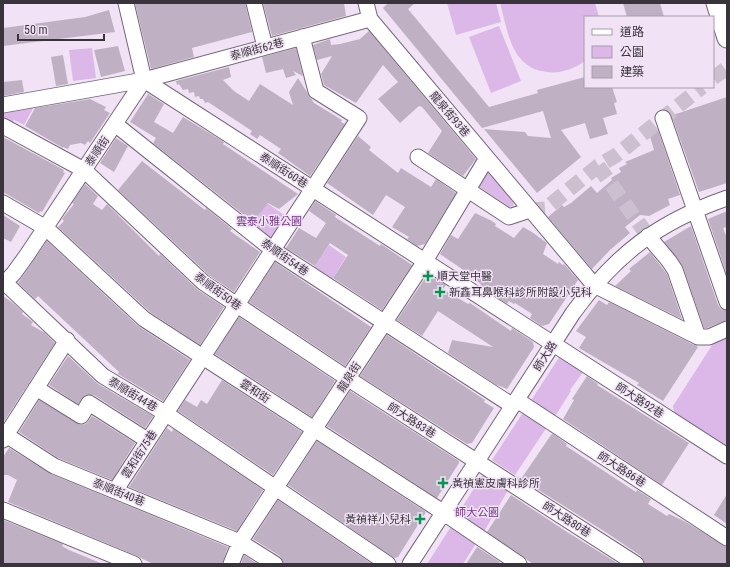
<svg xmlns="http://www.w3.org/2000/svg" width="730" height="567" viewBox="0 0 730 567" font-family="'Roboto Condensed','Noto Sans TC',sans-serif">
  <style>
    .green { fill: #dcb8e8 }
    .building { fill: #bfb1c3 }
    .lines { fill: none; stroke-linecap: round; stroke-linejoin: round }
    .minor-tunnel { stroke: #ccc0d0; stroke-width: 15; stroke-dasharray: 15 8; stroke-linecap: butt }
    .minor-casing { stroke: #746778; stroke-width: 17 }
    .major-casing { stroke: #746778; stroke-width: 21 }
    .minor { stroke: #fff; stroke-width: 15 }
    .major { stroke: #fff; stroke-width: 19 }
    .poi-dot { fill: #0b9352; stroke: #f1e3f5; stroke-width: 1.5 }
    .labels { text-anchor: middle; stroke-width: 3; stroke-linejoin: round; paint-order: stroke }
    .street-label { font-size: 11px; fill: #39343b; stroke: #f1e3f5 }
    .park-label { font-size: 11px; fill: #733a85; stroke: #f1e3f5 }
    .poi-label { font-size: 11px; fill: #39343b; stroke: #f1e3f5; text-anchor: start }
  </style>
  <rect width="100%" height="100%" fill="#f1e3f5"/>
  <path class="green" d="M 447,3 L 496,3 L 501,22 L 456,35 Z
    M 500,3 L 595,3 L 599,17 L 585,17 L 585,61 C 574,69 560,74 547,72 C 511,68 508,32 500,3 Z
    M 499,26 L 521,81 L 491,93 L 469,37 Z
    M 92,48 L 96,78 L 73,81 L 69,50 Z
    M 36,103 L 24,125 L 14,120 L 12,124 L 3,119 L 3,109 Z
    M 487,170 L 515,200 L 513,206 L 510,207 L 478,186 Z
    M 267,203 L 287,217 L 273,237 L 266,238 L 251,226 Z
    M 329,245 L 346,257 L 331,281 L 313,269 Z
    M 727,335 L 727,447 L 674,413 L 673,406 L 716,339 Z
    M 560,356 L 584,371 L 570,390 L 571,391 L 554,418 L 530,402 Z
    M 524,411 L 547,427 L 515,475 L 492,460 Z
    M 485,471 L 510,487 L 482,535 L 456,517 Z
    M 452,525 L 477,542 L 463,564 L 427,564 Z"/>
  <path class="building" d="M 135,3 L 245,3 L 252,32 L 192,48 L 194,57 L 151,69 Z
    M 263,3 L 344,3 L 346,16 L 272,36 Z
    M 388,3 L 415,3 L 408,9 L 489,107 L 538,93 L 537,90 L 585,77 L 585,87 L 612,87 L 617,102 L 614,103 L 617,114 L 603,118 L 608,134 L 590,139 L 585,123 L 561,130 L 581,157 L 537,193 L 484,129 L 525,132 L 528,136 L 551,138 L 543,111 L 482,128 L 383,8 Z
    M 623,3 L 660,3 L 664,17 L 627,17 Z
    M 109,10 L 115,32 L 3,46 L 3,28 L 85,17 Z
    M 369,31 L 476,159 L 463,176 L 428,153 L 442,131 L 422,107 L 419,106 L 400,123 L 378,99 L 398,82 L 383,65 L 356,103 L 324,85 L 321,74 L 332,56 L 317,60 L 313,45 L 330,39 L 331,45 L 340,44 L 360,39 Z
    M 118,46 L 125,71 L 101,77 L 94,50 Z
    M 296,48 L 303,76 L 293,71 L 296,75 L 286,78 L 283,69 L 266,73 L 262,57 Z
    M 63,55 L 68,84 L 56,86 L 51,57 Z
    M 229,67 L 231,77 L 223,80 L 234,91 L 249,101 L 260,84 L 293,105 L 289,92 L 298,78 L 314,103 L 342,120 L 341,122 L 345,124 L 310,176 L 278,153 L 281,149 L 260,135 L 257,139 L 250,134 L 252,131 L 208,102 L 205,103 L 203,99 L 200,99 L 199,96 L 195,97 L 194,92 L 189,93 L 188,89 L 183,90 L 179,84 L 177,85 L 176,81 Z
    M 22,80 L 24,92 L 3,96 L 3,82 Z
    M 148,94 L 164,104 L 154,122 L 173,133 L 183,117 L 224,142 L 223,144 L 298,194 L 279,209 L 268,203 L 253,222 L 153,143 L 156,138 L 130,122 Z
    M 727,97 L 727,183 L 699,192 L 672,117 L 673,115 Z
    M 90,99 L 106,107 L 104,110 L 110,113 L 90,143 L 88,141 L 85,145 L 81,143 L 70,145 L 68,149 L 63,147 L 63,148 L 25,126 L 35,108 Z
    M 658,130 L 680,195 L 668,199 L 670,205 L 649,216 L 640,215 L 625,227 L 630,233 L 610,250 L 592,269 L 548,217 L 562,205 L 564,207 L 571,203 L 591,186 L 597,193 L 612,180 L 611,178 L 621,172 L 619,168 L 627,164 L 625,162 L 654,150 L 649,133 Z
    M 358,136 L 371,147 L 369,150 L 398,173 L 401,168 L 431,187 L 436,179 L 456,193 L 425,244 L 417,246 L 407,239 L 409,237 L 392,227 L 405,207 L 386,195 L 373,215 L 327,183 Z
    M 3,137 L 64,170 L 63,172 L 65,173 L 42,212 L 40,211 L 39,213 L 3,192 Z
    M 116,138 L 128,146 L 114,172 L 100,163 Z
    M 142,161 L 205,210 L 206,208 L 232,229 L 230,231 L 260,252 L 234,292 L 210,276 L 118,190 Z
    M 85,184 L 98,196 L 93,204 L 102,210 L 107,204 L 159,256 L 160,254 L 198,290 L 224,307 L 200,345 L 150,312 L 58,227 L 64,221 L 62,219 L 74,204 L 72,203 Z
    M 315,201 L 336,215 L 335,217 L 380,246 L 381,244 L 412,265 L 382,310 L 333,278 L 348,255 L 330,243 L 315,266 L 286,248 L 299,228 L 316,238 L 326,223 L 309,211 Z
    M 727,211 L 727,227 L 723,228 L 727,238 L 727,275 L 708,219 Z
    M 475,213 L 492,221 L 496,224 L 495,226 L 514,238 L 523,227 L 532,232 L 547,243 L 543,254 L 558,264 L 559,262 L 563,265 L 564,264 L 578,280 L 549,324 L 542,326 L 530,318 L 532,314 L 515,303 L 514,304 L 509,301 L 507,304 L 480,286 L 481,284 L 474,279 L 475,278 L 440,254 L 451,235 L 458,239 Z
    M 3,215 L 20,226 L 11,242 L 3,238 Z
    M 691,226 L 718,305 L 721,309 L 727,311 L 727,320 L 707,328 L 704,328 L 683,267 L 664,242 Z
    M 47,241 L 138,326 L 190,360 L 163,401 L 118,374 L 119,372 L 38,296 L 35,299 L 18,283 Z
    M 650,252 L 667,274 L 682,319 L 615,286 L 631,271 L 629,269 Z
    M 275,262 L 371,327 L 345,366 L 249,302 Z
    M 428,274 L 446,285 L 443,289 L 468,304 L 470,303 L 511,331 L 512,328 L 533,342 L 534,347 L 507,389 L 495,384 L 448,353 L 452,340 L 493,347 L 438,311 L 422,336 L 397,320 Z
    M 3,296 L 13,303 L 23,312 L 22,314 L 33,322 L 31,325 L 45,333 L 55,343 L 3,423 Z
    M 599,300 L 607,305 L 609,302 L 698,347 L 663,401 L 637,385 L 639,383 L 579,348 L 586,337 L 576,331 Z
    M 239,317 L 335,381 L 312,417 L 215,354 Z
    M 387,335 L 485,400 L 484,402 L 494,408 L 472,443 L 467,444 L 360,376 Z
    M 68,356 L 98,384 L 153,416 L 145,428 L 94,395 L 85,395 L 78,404 L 49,385 Z
    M 587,376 L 598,384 L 597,385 L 689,443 L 662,485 L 563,419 L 574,400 L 572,399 Z
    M 222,380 L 302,432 L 273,475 L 178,411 L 185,400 L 197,407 L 201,400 L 207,404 Z
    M 350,391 L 459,461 L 459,463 L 437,498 L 327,426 Z
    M 39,400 L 80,425 L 86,424 L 92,416 L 135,443 L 112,480 L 58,458 L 19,432 Z
    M 167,428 L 172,432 L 173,429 L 263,490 L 237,531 L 129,487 Z
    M 553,434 L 567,444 L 566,446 L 636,492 L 637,490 L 651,499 L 648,504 L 667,516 L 669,514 L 684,521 L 727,547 L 727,564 L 645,564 L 641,556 L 607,533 L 521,479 L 551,435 Z
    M 317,441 L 426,512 L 398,557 L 394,558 L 288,485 Z
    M 9,448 L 51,474 L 228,547 L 222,564 L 153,564 L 137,556 L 8,502 L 17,480 L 8,475 L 3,475 L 3,457 Z
    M 727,494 L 727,524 L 714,515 Z
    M 511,495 L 567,532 L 619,564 L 533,564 L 487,532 Z
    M 278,500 L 372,564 L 284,564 L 280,556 L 253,539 Z
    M 3,520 L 63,544 L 62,546 L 69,550 L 103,564 L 3,564 Z
    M 477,547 L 500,562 L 498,564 L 466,564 Z
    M 244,555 L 258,564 L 241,564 Z"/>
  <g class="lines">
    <path class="minor-tunnel" d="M 713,78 L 727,68
      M 598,166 L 648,236
      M 530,210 L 545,209 L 598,166 L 615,156 L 702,87"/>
    <g class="minor-casing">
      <path id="minor" d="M 254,3 L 265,47
        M 366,3 L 370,19 L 594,285 L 698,337 L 709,337 L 727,329
        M 144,80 L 727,456
        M 3,105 L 144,80 L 370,19
        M 663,118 L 727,302
        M 115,124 L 273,250 L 513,406
        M 3,126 L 84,170 L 204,283 L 347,378 L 636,564
        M 418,157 L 509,217 L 530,210
        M 3,203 L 46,228 L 144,319 L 435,507 L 519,564
        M 648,236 L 669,261 L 675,270 L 698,337
        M 3,281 L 103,376 L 165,413 L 388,564
        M 3,285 L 14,273 L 27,255 L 144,80 L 126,3
        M 36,388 L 81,416 L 89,403 L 147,440
        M 517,400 L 727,538
        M 3,433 L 54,466 L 240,542 L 275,564
        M 3,440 L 67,340
        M 115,491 L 359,118 L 316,91 L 302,37
        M 3,510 L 134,564
        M 231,564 L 240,542 L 425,261 L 487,158
        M 410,564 L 573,313 C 616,254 658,222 727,198"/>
    </g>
    <g class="major-casing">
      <path id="major" d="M 716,3 L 727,38"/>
    </g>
    <use href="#minor" class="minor"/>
    <use href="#major" class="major"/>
  </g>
  <g class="poi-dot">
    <path d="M426 270h4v4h4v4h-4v4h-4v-4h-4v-4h4z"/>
    <path d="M438 286h4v4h4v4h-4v4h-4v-4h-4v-4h4z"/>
    <path d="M441 477h4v4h4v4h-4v4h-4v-4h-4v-4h4z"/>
    <path d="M418 513h4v4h4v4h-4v4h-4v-4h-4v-4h4z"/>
  </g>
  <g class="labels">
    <g class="street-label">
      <text transform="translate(257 49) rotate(-15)" y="4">泰順街62巷</text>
      <text transform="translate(450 114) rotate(50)" y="4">龍泉街93巷</text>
      <text transform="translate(97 151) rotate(-56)" y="4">泰順街</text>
      <text transform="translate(284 170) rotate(33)" y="4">泰順街60巷</text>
      <text transform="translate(285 257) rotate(35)" y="4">泰順街54巷</text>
      <text transform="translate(218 291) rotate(36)" y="4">泰順街50巷</text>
      <text transform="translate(545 356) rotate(-57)" y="4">師大路</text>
      <text transform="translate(349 377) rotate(-57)" y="4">龍泉街</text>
      <text transform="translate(255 391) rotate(33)" y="4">雲和街</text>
      <text transform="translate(133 394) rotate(31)" y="4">泰順街44巷</text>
      <text transform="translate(640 400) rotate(33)" y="4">師大路92巷</text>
      <text transform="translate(412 420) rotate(33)" y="4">師大路83巷</text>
      <text transform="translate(139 454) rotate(-57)" y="4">雲和街75巷</text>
      <text transform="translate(622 469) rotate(33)" y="4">師大路86巷</text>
      <text transform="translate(119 492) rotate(22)" y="4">泰順街40巷</text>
      <text transform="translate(567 519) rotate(33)" y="4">師大路80巷</text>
    </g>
    <g class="park-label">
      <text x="269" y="225">雲泰小雅公園</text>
      <text x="477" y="516">師大公園</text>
    </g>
    <g class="poi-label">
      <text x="437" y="280">順天堂中醫</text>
      <text x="449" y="296">新鑫耳鼻喉科診所附設小兒科</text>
      <text x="452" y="487">黃禎憲皮膚科診所</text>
      <text x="411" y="523" text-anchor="end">黃禎祥小兒科</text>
    </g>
  </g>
  <rect width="730" height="567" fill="none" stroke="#39343b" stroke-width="8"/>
  <rect x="584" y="16" width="130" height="72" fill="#f1e3f5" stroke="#a79dab"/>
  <rect x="592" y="29" width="20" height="6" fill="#ffffff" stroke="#a79dab"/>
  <text x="620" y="36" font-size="12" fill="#39343b">道路</text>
  <rect x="592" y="46" width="20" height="12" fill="#dcb8e8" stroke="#a79dab"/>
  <text x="620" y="56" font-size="12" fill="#39343b">公園</text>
  <rect x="592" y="66" width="20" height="12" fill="#bfb1c3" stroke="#a79dab"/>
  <text x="620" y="76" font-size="12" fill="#39343b">建築</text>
  <path d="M18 34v6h86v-6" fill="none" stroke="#39343b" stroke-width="2"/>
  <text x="24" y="34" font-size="12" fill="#39343b" stroke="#f1e3f5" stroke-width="3" paint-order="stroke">50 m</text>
</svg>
